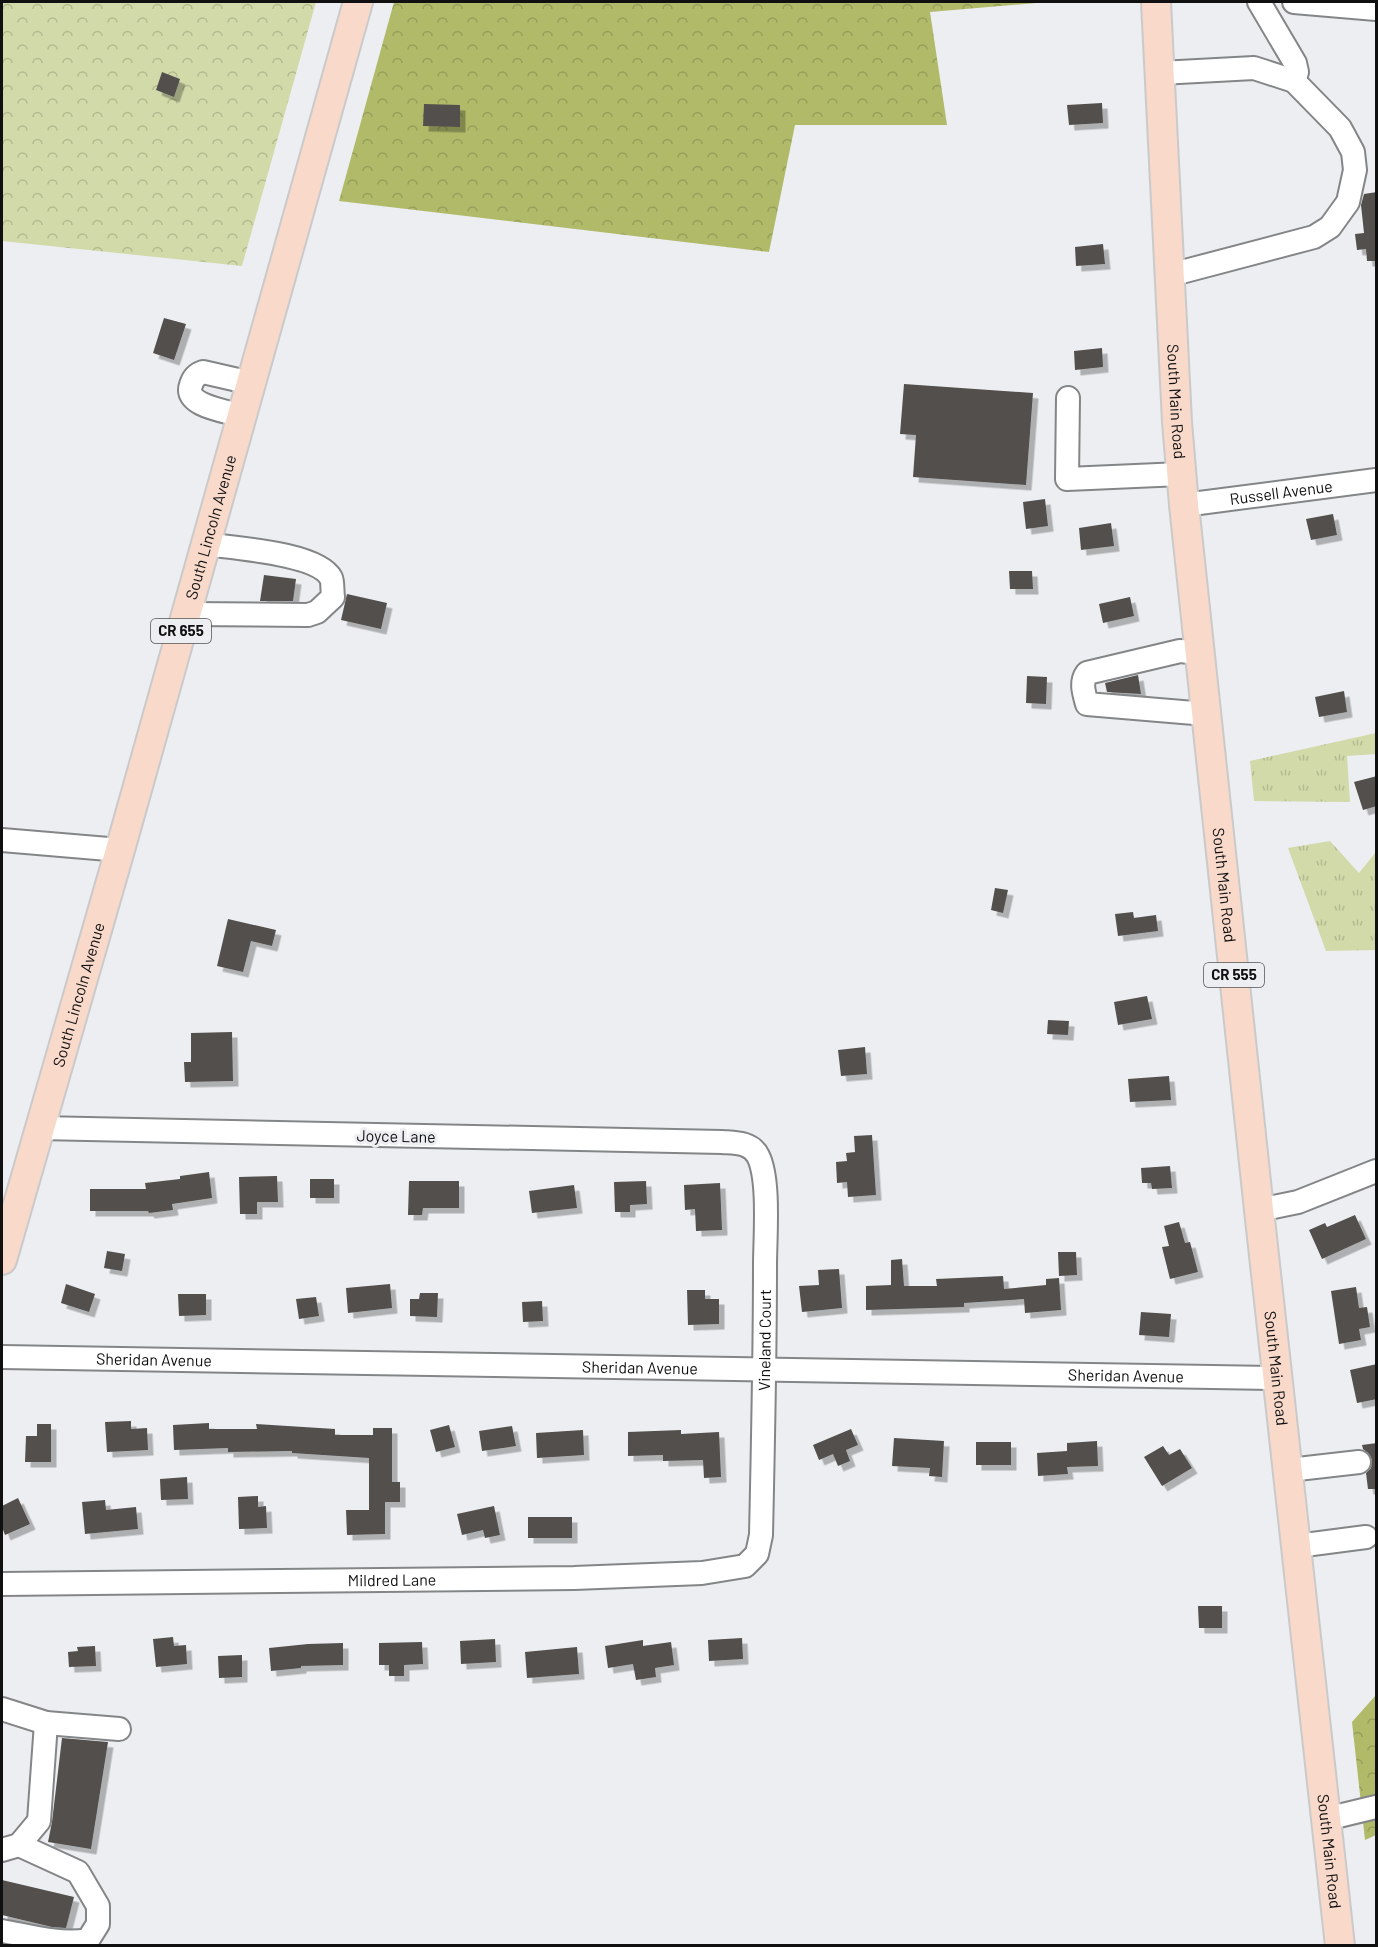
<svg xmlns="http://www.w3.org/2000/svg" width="1378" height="1947" viewBox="0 0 1378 1947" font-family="Barlow,sans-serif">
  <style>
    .grass { fill: url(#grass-tufts) }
    .forest { fill: url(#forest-crowns) }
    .park { fill: url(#park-crowns) }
    .building { fill: #52504e; filter: url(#shadow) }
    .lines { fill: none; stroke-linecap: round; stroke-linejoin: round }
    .minor-casing { stroke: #838587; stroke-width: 26 }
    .major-casing { stroke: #cacacb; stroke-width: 32 }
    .minor { stroke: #fff; stroke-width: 22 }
    .major { stroke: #f8d9ca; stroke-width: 28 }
    .labels { text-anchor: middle; stroke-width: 6; stroke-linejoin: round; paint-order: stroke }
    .shield { fill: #edeef1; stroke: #525354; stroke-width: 1.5 }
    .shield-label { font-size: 15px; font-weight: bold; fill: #101011 }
    .street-label { font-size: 16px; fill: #101011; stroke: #edeef1 }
  </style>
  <defs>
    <pattern id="grass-tufts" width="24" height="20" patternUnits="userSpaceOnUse" patternTransform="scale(1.5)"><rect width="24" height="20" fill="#d2daa9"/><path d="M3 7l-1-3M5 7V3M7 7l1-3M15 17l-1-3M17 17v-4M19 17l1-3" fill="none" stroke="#b3ba90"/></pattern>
    <pattern id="forest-crowns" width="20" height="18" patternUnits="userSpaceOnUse" patternTransform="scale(1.5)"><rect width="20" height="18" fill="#b0ba69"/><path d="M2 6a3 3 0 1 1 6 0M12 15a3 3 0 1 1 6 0" fill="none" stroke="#969f5a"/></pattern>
    <pattern id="park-crowns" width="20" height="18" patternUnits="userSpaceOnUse" patternTransform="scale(1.5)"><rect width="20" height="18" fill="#d2daa9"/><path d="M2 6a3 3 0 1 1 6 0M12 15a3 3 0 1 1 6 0" fill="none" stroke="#b3ba90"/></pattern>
    <filter id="shadow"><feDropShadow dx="5.5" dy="5.5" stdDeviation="0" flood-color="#0004"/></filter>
  </defs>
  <rect width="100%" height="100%" fill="#edeef1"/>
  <path class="grass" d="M 1376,733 L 1376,754 L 1347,756 L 1350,802 L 1254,801 L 1250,761 Z
    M 1330,841 L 1359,873 L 1376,852 L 1376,950 L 1326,951 L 1288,848 Z"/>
  <path class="forest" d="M 394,2 L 1049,2 L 930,12 L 947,125 L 795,125 L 769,252 L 339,201 Z
    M 1376,1695 L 1376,1835 L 1365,1840 L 1352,1722 Z"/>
  <path class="park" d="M 2,2 L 316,2 L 242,266 L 2,241 Z"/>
  <path class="building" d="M 162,72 L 180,79 L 174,97 L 156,90 Z
    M 1102,103 L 1103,123 L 1069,125 L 1067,105 Z
    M 424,104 L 460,105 L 460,127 L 423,126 Z
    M 1377,192 L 1377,261 L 1367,261 L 1366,249 L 1357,250 L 1355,234 L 1364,233 L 1361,205 L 1364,194 Z
    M 1103,244 L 1105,264 L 1076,266 L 1075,247 Z
    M 164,318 L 186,324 L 174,360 L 153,353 Z
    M 1102,348 L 1103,367 L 1075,370 L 1074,351 Z
    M 904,384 L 1033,393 L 1026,485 L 913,477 L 916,435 L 900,434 Z
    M 1045,499 L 1048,526 L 1026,529 L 1023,502 Z
    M 1333,514 L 1337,535 L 1311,540 L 1306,519 Z
    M 1111,523 L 1114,546 L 1081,550 L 1079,528 Z
    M 1009,571 L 1032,571 L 1033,589 L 1010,589 Z
    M 264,575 L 296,579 L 293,601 L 260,601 Z
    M 347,594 L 387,603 L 381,629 L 341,620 Z
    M 1130,597 L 1134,616 L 1103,623 L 1099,604 Z
    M 1138,675 L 1141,694 L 1107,692 L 1105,683 Z
    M 1027,676 L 1047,677 L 1046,704 L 1026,703 Z
    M 1344,691 L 1347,712 L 1319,717 L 1315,697 Z
    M 1377,776 L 1377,806 L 1363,810 L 1354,782 Z
    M 995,888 L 1008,890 L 1003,913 L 991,910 Z
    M 1133,912 L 1134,918 L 1156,915 L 1158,931 L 1118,936 L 1115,914 Z
    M 228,919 L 276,930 L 272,946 L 251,941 L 243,972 L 217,966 Z
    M 1147,996 L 1152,1019 L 1118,1025 L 1114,1002 Z
    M 1048,1020 L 1069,1021 L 1068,1035 L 1047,1034 Z
    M 232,1032 L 233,1081 L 185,1082 L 184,1062 L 191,1062 L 191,1033 Z
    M 865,1047 L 867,1074 L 841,1076 L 838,1050 Z
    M 1169,1076 L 1171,1100 L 1130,1102 L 1128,1079 Z
    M 872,1135 L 876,1195 L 848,1197 L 847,1182 L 837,1183 L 836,1162 L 847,1161 L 846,1153 L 855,1152 L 854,1136 Z
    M 1170,1166 L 1172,1188 L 1152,1189 L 1151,1183 L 1142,1183 L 1141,1168 Z
    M 209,1172 L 212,1198 L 172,1204 L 173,1210 L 149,1213 L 148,1211 L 90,1211 L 90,1189 L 146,1189 L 145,1183 L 180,1179 L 180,1176 Z
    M 277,1176 L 278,1202 L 257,1202 L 257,1214 L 240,1214 L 239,1177 Z
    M 310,1179 L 334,1179 L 334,1198 L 310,1198 Z
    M 409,1181 L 459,1181 L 459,1208 L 423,1208 L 422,1215 L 408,1215 Z
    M 646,1181 L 647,1204 L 630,1205 L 630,1212 L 615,1212 L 614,1182 Z
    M 720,1183 L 722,1230 L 696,1231 L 695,1209 L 685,1210 L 684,1185 Z
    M 574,1185 L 577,1208 L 532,1213 L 529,1191 Z
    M 1355,1215 L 1366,1239 L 1322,1259 L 1309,1230 L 1325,1223 L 1327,1227 Z
    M 1179,1222 L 1185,1243 L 1190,1242 L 1198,1272 L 1170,1279 L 1162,1247 L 1169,1246 L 1164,1226 Z
    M 107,1251 L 125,1254 L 122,1271 L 104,1268 Z
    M 1058,1252 L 1076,1252 L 1077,1275 L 1059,1276 Z
    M 902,1259 L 904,1286 L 937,1286 L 936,1279 L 1003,1276 L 1004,1289 L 1046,1285 L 1046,1279 L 1059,1278 L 1061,1310 L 1025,1313 L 1024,1299 L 964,1303 L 964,1307 L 866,1310 L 866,1286 L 891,1285 L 891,1260 Z
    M 839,1269 L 842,1308 L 802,1312 L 799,1286 L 819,1285 L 818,1270 Z
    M 66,1284 L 95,1294 L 89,1312 L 61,1303 Z
    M 390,1284 L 392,1308 L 348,1313 L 346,1288 Z
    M 1356,1287 L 1359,1308 L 1367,1307 L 1370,1327 L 1359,1329 L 1361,1340 L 1339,1344 L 1331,1291 Z
    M 687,1290 L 705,1290 L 705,1299 L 719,1299 L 719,1324 L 688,1325 Z
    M 420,1293 L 438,1293 L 437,1317 L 410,1316 L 410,1299 L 419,1299 Z
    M 178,1294 L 206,1294 L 206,1315 L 179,1316 Z
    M 316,1297 L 319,1316 L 299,1319 L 296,1299 Z
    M 542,1301 L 543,1321 L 523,1322 L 522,1302 Z
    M 1141,1312 L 1171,1314 L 1169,1337 L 1139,1335 Z
    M 1377,1364 L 1377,1399 L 1357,1403 L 1350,1370 Z
    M 131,1421 L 131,1429 L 147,1428 L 148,1450 L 107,1452 L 105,1422 Z
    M 209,1423 L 209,1429 L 257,1429 L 256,1424 L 335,1429 L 335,1435 L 373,1435 L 373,1428 L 392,1428 L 392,1482 L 400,1482 L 400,1502 L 385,1502 L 385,1534 L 347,1535 L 346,1510 L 369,1510 L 369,1458 L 292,1453 L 292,1451 L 228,1452 L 228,1448 L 174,1450 L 173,1425 Z
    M 37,1424 L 51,1424 L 51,1462 L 25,1462 L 26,1436 L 37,1436 Z
    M 449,1425 L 455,1447 L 436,1452 L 430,1430 Z
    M 512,1426 L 516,1446 L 482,1451 L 479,1431 Z
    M 851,1429 L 858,1445 L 846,1450 L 850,1461 L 838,1466 L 833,1454 L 819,1460 L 813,1445 Z
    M 583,1430 L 584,1455 L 537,1458 L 536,1433 Z
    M 681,1430 L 681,1434 L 719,1432 L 721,1477 L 704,1478 L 703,1460 L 663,1461 L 663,1455 L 628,1456 L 628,1432 Z
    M 894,1438 L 944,1441 L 942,1477 L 929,1476 L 930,1468 L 892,1466 Z
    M 1097,1441 L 1098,1466 L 1067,1467 L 1068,1474 L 1038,1476 L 1037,1453 L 1067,1451 L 1067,1443 Z
    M 976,1442 L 1011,1442 L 1011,1465 L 976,1465 Z
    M 1377,1443 L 1377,1489 L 1368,1489 L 1366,1473 L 1371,1468 L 1372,1460 L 1369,1454 L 1363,1449 L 1362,1445 Z
    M 1163,1446 L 1169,1455 L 1180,1449 L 1192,1468 L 1162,1486 L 1144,1457 Z
    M 187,1477 L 188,1499 L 161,1500 L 160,1479 Z
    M 258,1496 L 258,1507 L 266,1506 L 267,1528 L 239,1529 L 238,1497 Z
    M 18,1498 L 30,1524 L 5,1535 L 2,1527 L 2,1506 Z
    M 105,1500 L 106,1510 L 136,1507 L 138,1529 L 85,1534 L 82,1502 Z
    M 494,1506 L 500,1535 L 485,1538 L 483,1530 L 462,1535 L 457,1514 Z
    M 528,1517 L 572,1517 L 572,1538 L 528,1538 Z
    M 1198,1606 L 1222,1606 L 1222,1628 L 1199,1628 Z
    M 173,1637 L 174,1646 L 186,1645 L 187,1664 L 156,1667 L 153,1639 Z
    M 742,1638 L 743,1659 L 709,1661 L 708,1640 Z
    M 495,1639 L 496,1662 L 461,1664 L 460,1641 Z
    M 643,1640 L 643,1646 L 671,1642 L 674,1665 L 655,1668 L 656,1677 L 636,1680 L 633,1664 L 608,1668 L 605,1646 Z
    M 422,1642 L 423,1664 L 404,1665 L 404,1676 L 389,1676 L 389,1665 L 379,1665 L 379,1643 Z
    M 343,1643 L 343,1665 L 301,1666 L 301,1668 L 271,1671 L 269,1648 L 308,1644 Z
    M 95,1646 L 96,1666 L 69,1667 L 68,1652 L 78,1651 L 77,1647 Z
    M 577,1647 L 579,1674 L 527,1678 L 525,1652 Z
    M 242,1655 L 242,1677 L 219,1678 L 218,1656 Z
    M 62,1738 L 108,1742 L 91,1849 L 48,1842 L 52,1822 Z
    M 2,1880 L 74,1897 L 66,1928 L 52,1927 L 2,1915 Z"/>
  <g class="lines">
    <g class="minor-casing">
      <g id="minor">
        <path d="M 1259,2 L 1295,63 L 1297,72 L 1294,81"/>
        <path d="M 1294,2 L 1376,9"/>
        <path d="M 1160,73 L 1254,68 L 1294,81 L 1340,128 L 1353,152 L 1355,170 L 1348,202 L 1330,227 L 1314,237 L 1170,275"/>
        <path d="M 1068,398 L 1067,479 L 1181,474"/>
        <path d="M 242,416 C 227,411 183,406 191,385 C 193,378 197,374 203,372 L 251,383"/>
        <path id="s1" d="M 1184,505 L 1376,480"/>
        <path d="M 186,614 L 308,615 L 317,612 L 333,597 C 332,591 333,582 331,578 C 318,553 233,548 205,544"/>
        <path d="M 1199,653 L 1180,651 L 1087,673 C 1080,682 1084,693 1087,704 L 1206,714"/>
        <path d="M 2,840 L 120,850"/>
        <path d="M 1259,1210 L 1298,1202 L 1376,1171"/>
        <path id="s2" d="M 2,1357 L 1278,1378"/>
        <path d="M 1289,1470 L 1359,1462"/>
        <path d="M 1297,1546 L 1366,1537"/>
        <path id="s3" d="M 2,1584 L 574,1578 L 702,1573 L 745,1566 L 757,1554 L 761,1535 C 763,1445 765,1355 765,1265 C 765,1238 770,1179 758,1156 C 751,1142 735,1143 722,1142 L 39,1128"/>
        <path d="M 2,1709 L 46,1723 L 119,1729"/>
        <path d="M 1326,1819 L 1376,1807"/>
        <path d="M 2,1850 L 19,1845 L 39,1821 L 46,1723"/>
        <path d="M 2,1931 C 30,1936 59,1945 88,1940 L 98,1924 L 98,1906 L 78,1872 L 19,1845"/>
      </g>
    </g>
    <g class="major-casing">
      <g id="major">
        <path id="s4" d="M 1156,2 L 1177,422 L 1184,505 L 1259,1210 L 1340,1946"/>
        <path id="s5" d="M 2,1260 L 120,850 L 358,2"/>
      </g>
    </g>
    <use href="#minor" class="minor"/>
    <use href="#major" class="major"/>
  </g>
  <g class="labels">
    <g class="shield">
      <rect x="151" y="619" width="60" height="24" rx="4.5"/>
      <rect x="1204" y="963" width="60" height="24" rx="4.5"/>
    </g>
    <g class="shield-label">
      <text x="181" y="636">CR 655</text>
      <text x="1234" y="980">CR 555</text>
    </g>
    <g class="street-label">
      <text dy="6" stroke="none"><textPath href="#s4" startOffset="400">South Main Road</textPath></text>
      <text dy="6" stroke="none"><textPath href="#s1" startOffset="98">Russell Avenue</textPath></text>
      <text dy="6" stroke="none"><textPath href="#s5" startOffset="762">South Lincoln Avenue</textPath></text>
      <text dy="6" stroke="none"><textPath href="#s4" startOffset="886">South Main Road</textPath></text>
      <text dy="6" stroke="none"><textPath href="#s5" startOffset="276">South Lincoln Avenue</textPath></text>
      <text transform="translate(396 1136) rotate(1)" y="6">Joyce Lane</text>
      <text dy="6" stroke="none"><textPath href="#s3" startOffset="975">Vineland Court</textPath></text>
      <text dy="6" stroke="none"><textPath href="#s2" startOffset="152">Sheridan Avenue</textPath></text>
      <text dy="6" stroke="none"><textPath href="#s2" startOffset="638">Sheridan Avenue</textPath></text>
      <text dy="6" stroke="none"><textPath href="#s4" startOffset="1372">South Main Road</textPath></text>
      <text dy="6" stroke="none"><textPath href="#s2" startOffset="1124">Sheridan Avenue</textPath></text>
      <text dy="6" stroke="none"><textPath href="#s3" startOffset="390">Mildred Lane</textPath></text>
      <text dy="6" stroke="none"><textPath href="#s4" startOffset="1858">South Main Road</textPath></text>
    </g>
  </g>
  <rect width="1378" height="1947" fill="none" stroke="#101011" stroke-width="6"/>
</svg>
